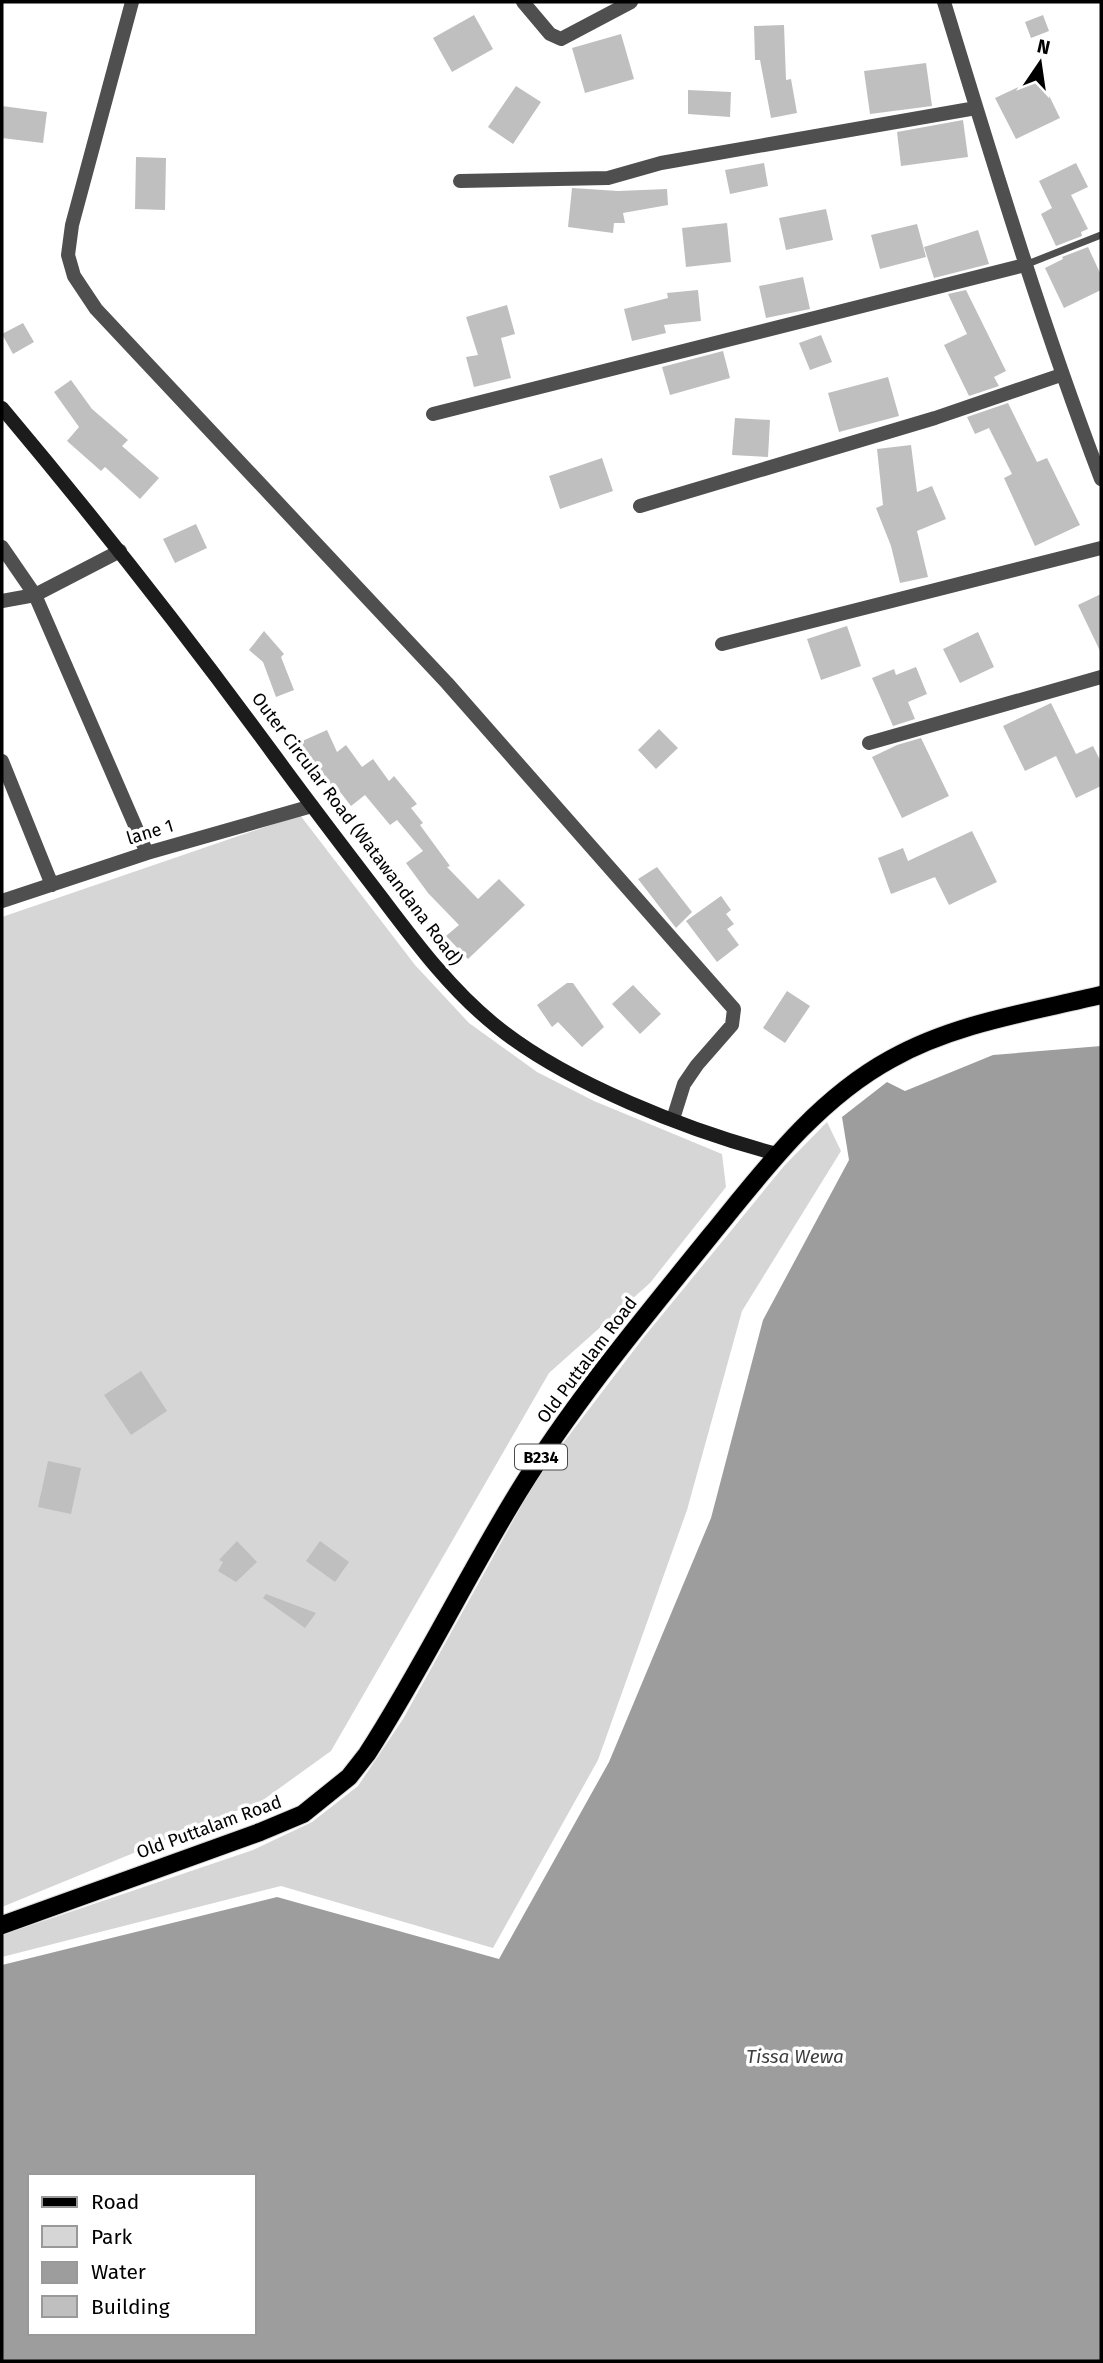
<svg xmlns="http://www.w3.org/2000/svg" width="1103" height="2363" viewBox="0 0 1103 2363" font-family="'Fira Sans',sans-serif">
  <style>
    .green { fill: #d6d6d6 }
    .water { fill: #9d9d9d; fill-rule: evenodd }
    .building { fill: #bfbfbf }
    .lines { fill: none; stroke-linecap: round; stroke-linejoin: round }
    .primary-casing { stroke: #dbdbdb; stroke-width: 20 }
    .lane { stroke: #4f4f4f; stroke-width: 7 }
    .street { stroke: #4f4f4f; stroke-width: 14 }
    .secondary { stroke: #1c1c1c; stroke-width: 14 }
    .primary { stroke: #000; stroke-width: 18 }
    .labels { text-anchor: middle; stroke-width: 7; stroke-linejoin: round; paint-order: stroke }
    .shield { fill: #fff; stroke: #4c4c4c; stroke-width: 2 }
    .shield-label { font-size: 16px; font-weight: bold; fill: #000 }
    .street-label { font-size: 18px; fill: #000; stroke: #fff }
    .water-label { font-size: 19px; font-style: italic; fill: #3e3e3e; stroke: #fff }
  </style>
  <rect width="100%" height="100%" fill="#fff"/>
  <path class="green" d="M 300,815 L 415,965 L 469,1023 L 537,1072 L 594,1101 L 722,1154 L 726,1187 L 650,1283 L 549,1373 L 331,1751 L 263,1800 L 2,1907 L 2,917 Z
    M 827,1122 L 841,1151 L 742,1311 L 687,1510 L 598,1760 L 493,1948 L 281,1886 L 2,1957 L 2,1935 L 253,1850 L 312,1822 L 358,1786 L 403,1719 L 538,1476 L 644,1337 L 784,1166 Z"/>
  <path class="water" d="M 1101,1046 L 1101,2361 L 2,2361 L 2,1965 L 277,1897 L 499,1959 L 609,1762 L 711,1518 L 763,1320 L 849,1160 L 842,1117 L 887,1082 L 905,1091 L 993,1055 ZM 30,2176 L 254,2176 L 254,2333 L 30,2333 Z"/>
  <path class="building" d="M 474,15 L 493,49 L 452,72 L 433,38 Z
    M 1043,15 L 1049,31 L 1031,38 L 1025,22 Z
    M 784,25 L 786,80 L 791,79 L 797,113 L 771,118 L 760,60 L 755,60 L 754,26 Z
    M 621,34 L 634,79 L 585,93 L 572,48 Z
    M 926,63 L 932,106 L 870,114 L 864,71 Z
    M 1040,77 L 1060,118 L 1016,139 L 995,98 Z
    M 516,86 L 541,102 L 513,144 L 488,127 Z
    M 688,90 L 731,92 L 730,117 L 688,114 Z
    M 2,106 L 47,112 L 43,143 L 2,138 Z
    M 963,120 L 968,157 L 901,166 L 897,132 Z
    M 136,157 L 166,158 L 165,210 L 135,209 Z
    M 764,163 L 768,186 L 730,194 L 725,170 Z
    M 1076,163 L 1088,187 L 1071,195 L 1088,229 L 1081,232 L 1082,236 L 1056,246 L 1041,214 L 1052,208 L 1039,181 Z
    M 572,188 L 618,191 L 667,189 L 668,205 L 623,213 L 625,223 L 614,223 L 613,233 L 568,227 Z
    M 826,209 L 833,240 L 786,250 L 779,218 Z
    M 727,223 L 731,262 L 686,267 L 682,228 Z
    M 917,224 L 926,257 L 880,269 L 871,235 Z
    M 978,230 L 989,264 L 934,278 L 924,247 Z
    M 1088,247 L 1101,275 L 1101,290 L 1064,308 L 1045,268 L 1063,259 L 1062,257 Z
    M 803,277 L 810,309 L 766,318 L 759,286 Z
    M 698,290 L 701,321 L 664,325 L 666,333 L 632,341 L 624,309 L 668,298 L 667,293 Z
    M 966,290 L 1006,371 L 994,377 L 999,386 L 969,396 L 944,345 L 967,334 L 948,294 Z
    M 507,305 L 515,334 L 501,338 L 511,378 L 474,387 L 466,357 L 478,355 L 466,317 Z
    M 23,323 L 34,342 L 13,354 L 2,334 Z
    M 821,335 L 832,362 L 810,370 L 799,343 Z
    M 723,351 L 730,378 L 670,395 L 662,367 Z
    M 888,377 L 899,416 L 839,432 L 828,393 Z
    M 71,380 L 92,409 L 128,440 L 122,446 L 159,478 L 140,499 L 105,467 L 101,471 L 67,441 L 79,427 L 54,392 Z
    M 1008,403 L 1037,462 L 1047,458 L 1080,525 L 1035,546 L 1004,478 L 1012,474 L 989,428 L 975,434 L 967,417 Z
    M 735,418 L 770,420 L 768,457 L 732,455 Z
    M 911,445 L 917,492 L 932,486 L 946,519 L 917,531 L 928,577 L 900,583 L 891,546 L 876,508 L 883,505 L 877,449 Z
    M 602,458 L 613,491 L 560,509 L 549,476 Z
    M 196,524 L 207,548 L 175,563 L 163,539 Z
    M 1101,594 L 1101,653 L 1078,605 Z
    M 847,626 L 861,666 L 821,680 L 807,639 Z
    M 264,631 L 284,654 L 281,657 L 294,690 L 276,697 L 263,662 L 249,650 Z
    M 978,632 L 994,667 L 960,683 L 943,649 Z
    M 916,667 L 927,694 L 908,702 L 915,719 L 893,726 L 872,678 L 894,669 L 896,675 Z
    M 1051,703 L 1076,754 L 1093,746 L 1101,762 L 1101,786 L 1076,798 L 1056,756 L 1025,771 L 1003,726 Z
    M 659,729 L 678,748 L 656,769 L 638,750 Z
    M 327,730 L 337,752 L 346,745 L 362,767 L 373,759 L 389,781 L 394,776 L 417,804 L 411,808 L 423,823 L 420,825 L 450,866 L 447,867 L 478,899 L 499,879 L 525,905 L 468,959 L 446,936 L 459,925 L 428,893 L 406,863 L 423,851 L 397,820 L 390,825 L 365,795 L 351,806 L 334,784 L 330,786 L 304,753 L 300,742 Z
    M 921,738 L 949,796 L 902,818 L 872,757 L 897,745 Z
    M 972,831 L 997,882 L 949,905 L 935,877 L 891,894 L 878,858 L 903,848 L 908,861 Z
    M 657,867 L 692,912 L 676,928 L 638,879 Z
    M 721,896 L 731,910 L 726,914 L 734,924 L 727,929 L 739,945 L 717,962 L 686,921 Z
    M 567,983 L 573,983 L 604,1027 L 582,1047 L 558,1022 L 552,1027 L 537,1005 Z
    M 633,985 L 661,1014 L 640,1034 L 612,1004 Z
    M 787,991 L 810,1006 L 785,1043 L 763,1028 Z
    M 141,1371 L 167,1411 L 131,1435 L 104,1395 Z
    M 48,1461 L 81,1468 L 71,1514 L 38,1507 Z
    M 237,1541 L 257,1562 L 236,1582 L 218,1571 L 223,1562 L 219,1560 Z
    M 320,1541 L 349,1562 L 335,1582 L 306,1561 Z
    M 266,1594 L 316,1613 L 305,1628 L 263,1598 Z"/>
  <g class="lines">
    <g class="primary-casing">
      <path id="primary" d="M 2,1925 L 260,1832 L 303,1814 L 349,1777 L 367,1754 C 422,1669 466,1577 519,1491 C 575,1400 644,1318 711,1235 C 764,1170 816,1100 891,1059 C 955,1023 1031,1012 1101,995"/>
    </g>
    <path class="lane" d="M 1025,265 L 1101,235"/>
    <path class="street" d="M 132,2 L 72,225 L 68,255 L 74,276 L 96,309 L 447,683 L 734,1009 L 732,1025 L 697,1065 L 684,1084 L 673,1119
      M 523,2 L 550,34 L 561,39 L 631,2
      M 944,2 C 993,162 1041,322 1101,479
      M 460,181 L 608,178 L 661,163 L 976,108
      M 433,414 L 1025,265
      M 640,506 L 935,418 L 1061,375
      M 2,547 L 35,595 L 147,853
      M 2,601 L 35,595 L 120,551
      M 722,644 L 1101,548
      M 869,743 L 1101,677
      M 2,761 L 52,885
      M 2,901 L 147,853 L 312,806"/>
    <path class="secondary" d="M 2,408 C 97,521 188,637 275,756 C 310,804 346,851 382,898 C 416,943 451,990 496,1026 C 566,1083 689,1131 777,1154"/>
    <use href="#primary" class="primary"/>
  </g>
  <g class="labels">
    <rect class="shield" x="515" y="1444.5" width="52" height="25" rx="5"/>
    <g class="shield-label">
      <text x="541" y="1463">B234</text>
    </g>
    <g class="street-label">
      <text transform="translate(357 829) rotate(53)" y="6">Outer Circular Road (Watawandana Road)</text>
      <text transform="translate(150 832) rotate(-17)" y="6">lane 1</text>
      <text transform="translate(587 1360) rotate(-53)" y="6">Old Puttalam Road</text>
      <text transform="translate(209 1827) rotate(-20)" y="6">Old Puttalam Road</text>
    </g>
    <g class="water-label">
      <text x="795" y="2063">Tissa Wewa</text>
    </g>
  </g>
  <rect width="1103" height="2363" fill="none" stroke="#000000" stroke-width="7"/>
  <rect x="28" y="2174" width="228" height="161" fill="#ffffff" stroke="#999999" stroke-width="2"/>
  <rect x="42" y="2197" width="35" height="10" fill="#000000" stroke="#999999" stroke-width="2"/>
  <text x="91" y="2209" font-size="21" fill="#000000">Road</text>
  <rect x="42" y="2226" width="35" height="21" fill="#d6d6d6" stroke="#999999" stroke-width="2"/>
  <text x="91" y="2244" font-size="21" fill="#000000">Park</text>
  <rect x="42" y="2262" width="35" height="21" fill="#9d9d9d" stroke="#999999" stroke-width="2"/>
  <text x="91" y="2279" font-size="21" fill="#000000">Water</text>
  <rect x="42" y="2296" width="35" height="21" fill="#bfbfbf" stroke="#999999" stroke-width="2"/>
  <text x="91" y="2314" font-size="21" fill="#000000">Building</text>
  <g transform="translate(1040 63) rotate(13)" stroke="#ffffff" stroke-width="5" paint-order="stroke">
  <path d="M0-5L12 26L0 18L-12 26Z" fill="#000000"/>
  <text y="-10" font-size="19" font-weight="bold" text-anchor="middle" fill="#000000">N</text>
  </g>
</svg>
